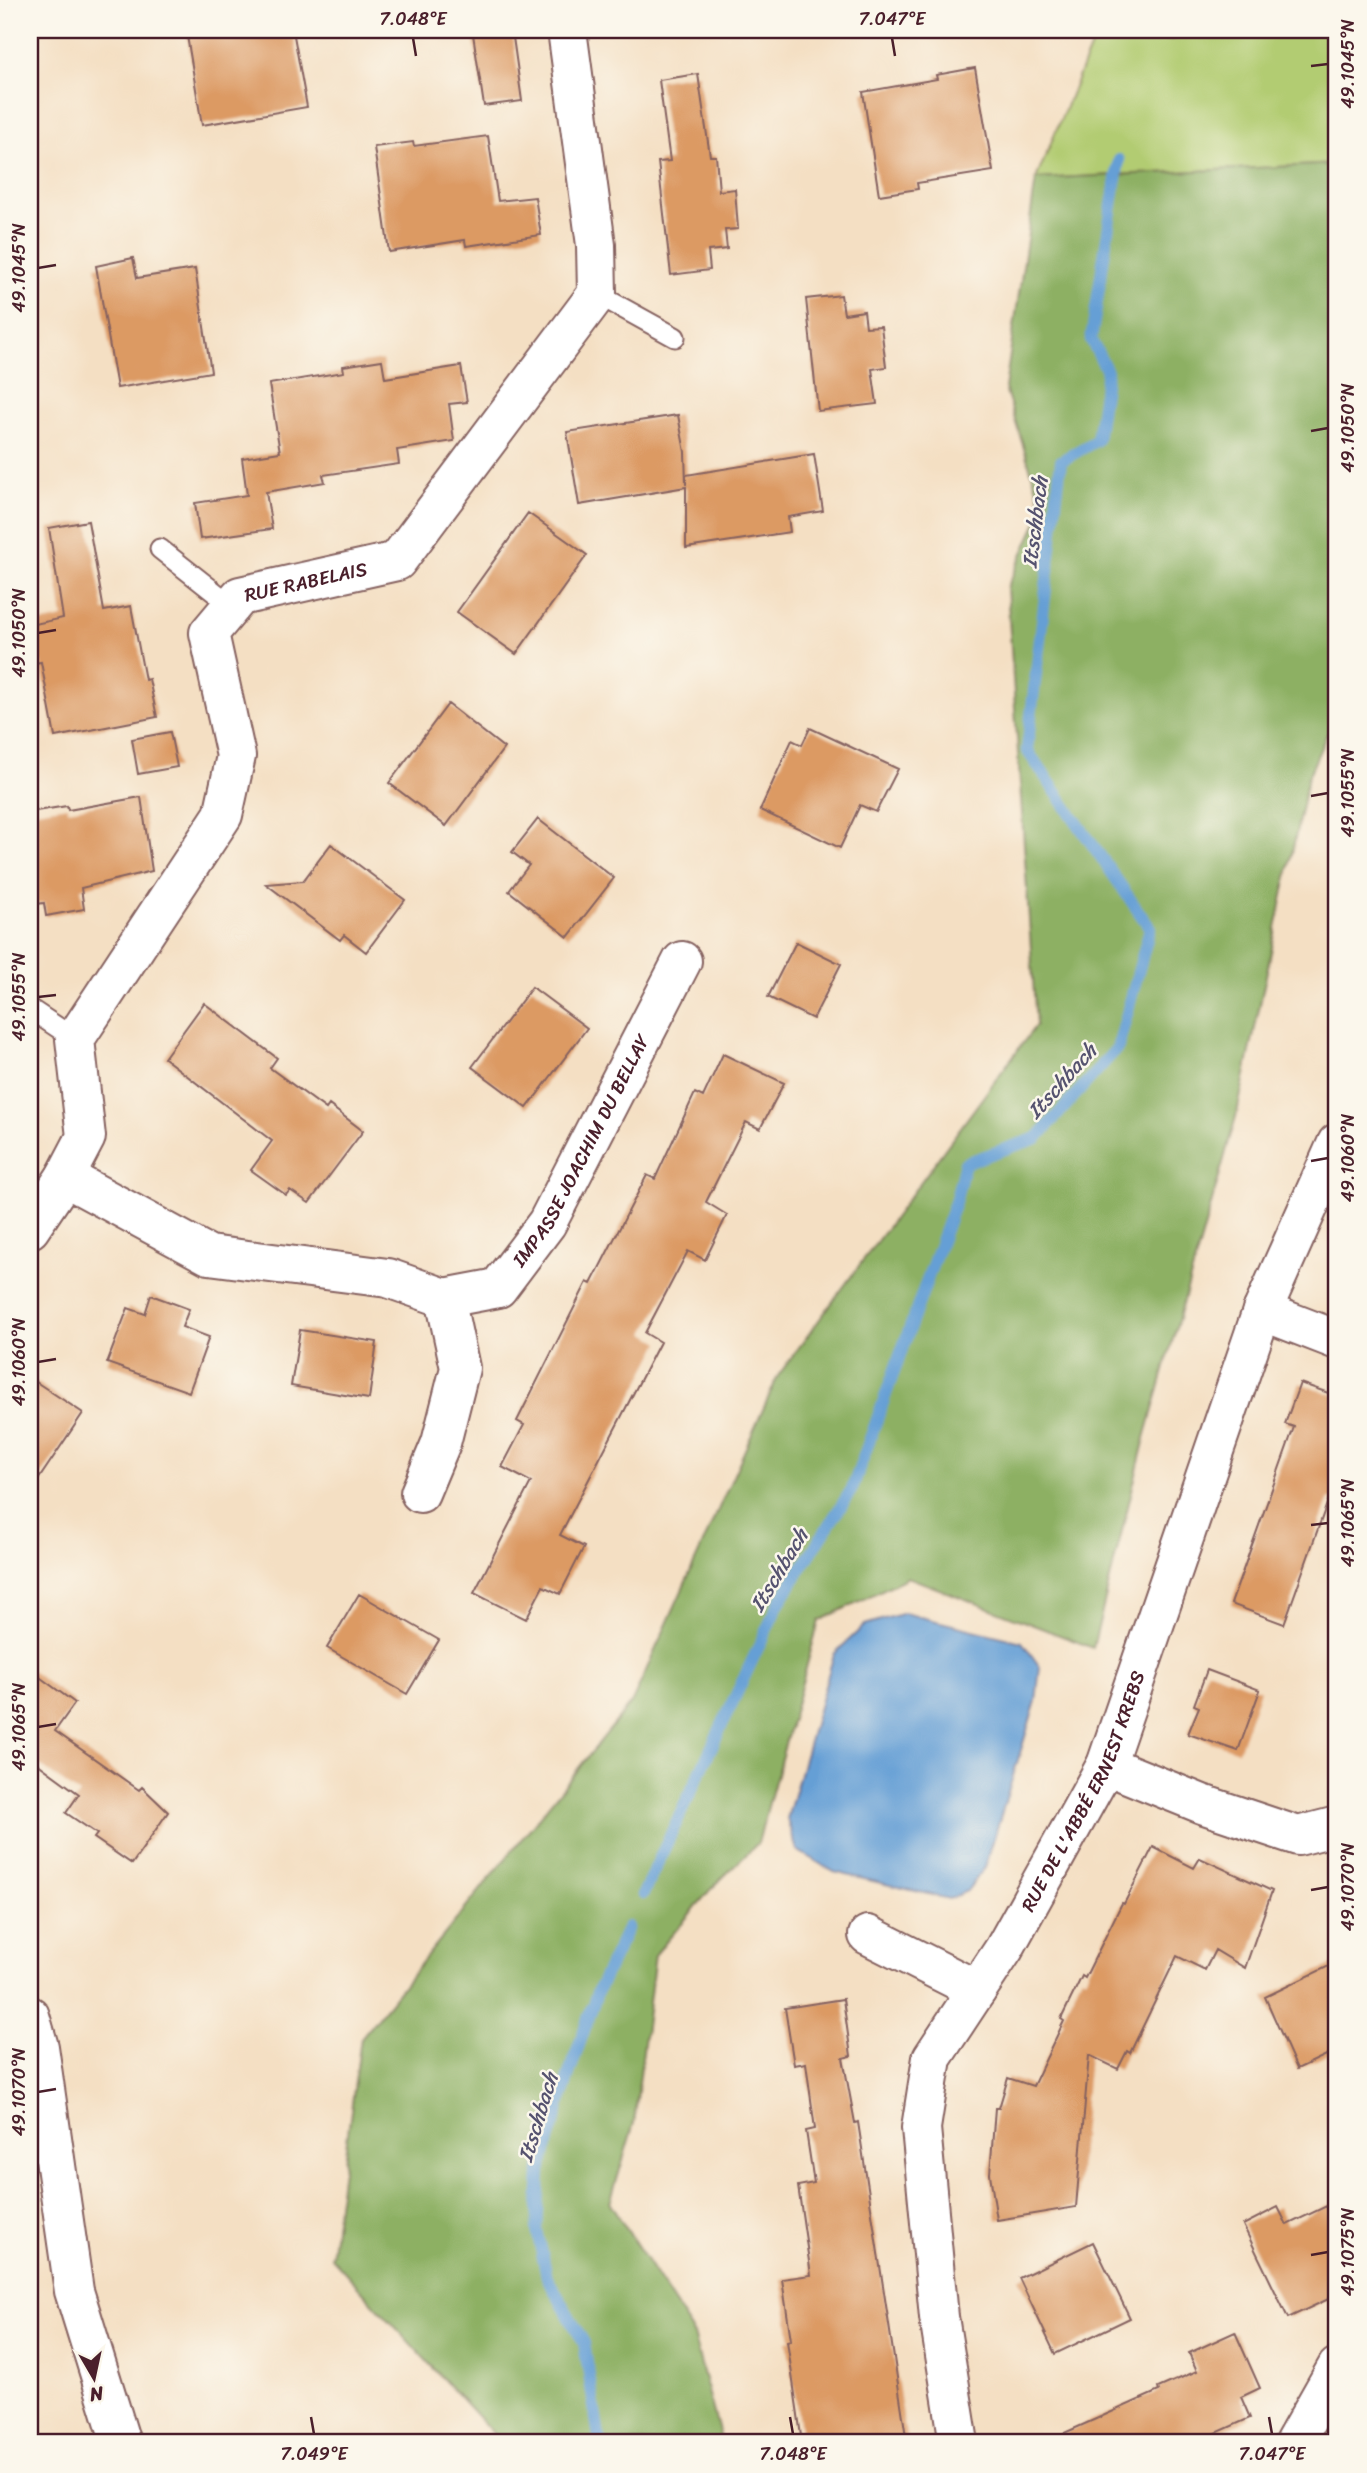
<svg xmlns="http://www.w3.org/2000/svg" width="1367" height="2473" viewBox="0 0 1367 2473" font-family="Sriracha,sans-serif">
  <style>
    .green { fill: #b2cc72; stroke: #7e764e; stroke-width: 2 }
    .forest { fill: #8db064; stroke: #6c6848; stroke-width: 2 }
    .water { fill: #659fd5; stroke: #585f80; stroke-width: 2 }
    .lines { fill: none; stroke-linecap: round; stroke-linejoin: round }
    .stream { stroke: #659fd5; stroke-width: 12 }
    .building { fill: #dc9a63 }
    .service-casing { stroke: #866260; stroke-width: 23 }
    .minor-casing { stroke: #866260; stroke-width: 42 }
    .service { stroke: #fff; stroke-width: 19 }
    .minor { stroke: #fff; stroke-width: 38 }
    .ticks { fill: none; stroke: #4a1f2b; stroke-width: 2.5 }
    .labels { text-anchor: middle; stroke-width: 5; stroke-linejoin: round; paint-order: stroke }
    .street-label { font-size: 19px; fill: #4a1f2b; stroke: #fbf7ec }
    .water-label { font-size: 21px; font-style: italic; fill: #55526f; stroke: #fbf7ec }
    .neatline { fill: none; stroke: #4a1f2b; stroke-width: 2.5 }
    .ticks-label { font-size: 18px; text-anchor: middle; fill: #4a1f2b }
  </style>
  <rect width="100%" height="100%" fill="#fbf7ec"/>
  <filter id="ink" filterUnits="userSpaceOnUse"><feTurbulence type="fractalNoise" baseFrequency=".0143" numOctaves="2"/><feDisplacementMap in="SourceGraphic" scale="14" xChannelSelector="R" yChannelSelector="G"/><feConvolveMatrix kernelMatrix="1 2 1 2 8 2 1 2 1" color-interpolation-filters="sRGB"/></filter>
  <filter id="wash" filterUnits="userSpaceOnUse"><feTurbulence type="fractalNoise" baseFrequency=".00686" numOctaves="4" result="noise"/><feDisplacementMap in="SourceGraphic" scale="28" xChannelSelector="R" yChannelSelector="G"/><feGaussianBlur stdDeviation="1.57" result="paint"/><feColorMatrix in="noise" values="0 0 0 0 0 0 0 0 0 0 0 0 0 0 0 0 0 1.4 0 .05"/><feComposite in="paint" operator="in"/></filter>
  <g filter="url(#wash)">
    <rect width="100%" height="100%" fill="#f4dfc3"/>
    <path class="green" d="M 1176,30 L 1337,30 L 1337,164 L 1036,179 L 1094,39 L 1173,39 Z"/>
    <path class="forest" d="M 1337,164 L 1337,711 L 1308,777 L 1237,1113 L 1145,1438 L 1093,1648 L 908,1577 L 819,1621 L 758,1843 L 710,1890 L 655,1955 L 634,2123 L 610,2203 L 692,2331 L 722,2443 L 502,2443 L 331,2257 L 361,2038 L 632,1702 L 778,1376 L 1036,1025 L 1007,588 L 1043,509 L 1005,388 L 1036,179 Z"/>
    <path class="water" d="M 904,1613 L 1022,1642 L 1040,1667 L 1036,1701 L 985,1867 L 967,1891 L 949,1899 L 834,1872 L 797,1850 L 787,1819 L 834,1654 L 865,1625 Z"/>
    <g class="lines">
      <path class="stream" d="M 643,1894 L 779,1603 L 852,1489 L 955,1202 L 965,1163 L 1037,1138 L 1118,1047 L 1150,928 L 1027,750 L 1061,461 L 1097,440 L 1107,371 L 1091,340 L 1119,160
        M 600,2443 L 584,2343 L 547,2277 L 537,2230 L 540,2171 L 570,2071 L 598,1990 L 628,1927"/>
    </g>
    <g id="blocks">
      <path class="building" d="M 186,30 L 293,30 L 307,107 L 202,125 Z
        M 502,30 L 512,30 L 522,101 L 484,106 L 473,34 Z
        M 975,68 L 993,171 L 917,183 L 918,189 L 879,195 L 863,92 L 937,79 L 936,75 Z
        M 698,74 L 710,156 L 716,156 L 719,191 L 735,189 L 738,229 L 725,230 L 727,249 L 708,251 L 710,270 L 671,275 L 658,162 L 670,161 L 659,80 Z
        M 488,136 L 498,201 L 535,197 L 541,235 L 466,246 L 465,240 L 389,252 L 374,147 L 413,142 L 414,146 Z
        M 133,258 L 137,278 L 195,269 L 211,372 L 117,388 L 96,266 Z
        M 841,295 L 844,314 L 864,311 L 866,327 L 881,326 L 886,367 L 872,369 L 877,404 L 818,411 L 806,299 Z
        M 382,360 L 385,378 L 461,366 L 467,402 L 449,404 L 454,441 L 397,450 L 399,464 L 323,475 L 325,482 L 266,492 L 272,529 L 200,539 L 195,503 L 247,495 L 242,458 L 280,452 L 269,384 L 344,372 L 343,366 Z
        M 678,415 L 685,452 L 686,485 L 686,475 L 814,454 L 823,511 L 788,517 L 790,532 L 686,548 L 686,487 L 579,505 L 567,432 Z
        M 528,513 L 587,555 L 516,654 L 457,612 Z
        M 88,521 L 104,611 L 131,606 L 145,680 L 149,679 L 157,717 L 55,737 L 41,662 L 34,663 L 30,640 L 30,625 L 63,618 L 49,528 Z
        M 448,704 L 504,748 L 446,826 L 389,783 Z
        M 810,728 L 898,769 L 876,812 L 860,805 L 840,848 L 760,810 L 792,740 L 802,745 Z
        M 170,732 L 177,767 L 138,774 L 132,739 Z
        M 141,797 L 152,871 L 81,888 L 84,909 L 46,916 L 44,903 L 30,905 L 30,812 L 67,806 L 68,810 Z
        M 538,819 L 614,878 L 568,937 L 509,891 L 529,865 L 512,852 Z
        M 331,844 L 405,900 L 366,952 L 344,935 L 340,940 L 266,884 L 303,881 Z
        M 796,942 L 841,964 L 813,1019 L 768,997 Z
        M 532,987 L 587,1028 L 527,1108 L 472,1067 Z
        M 204,1003 L 277,1058 L 270,1068 L 326,1109 L 329,1105 L 363,1131 L 309,1203 L 290,1190 L 286,1195 L 251,1170 L 272,1141 L 164,1058 Z
        M 723,1054 L 784,1083 L 760,1129 L 746,1122 L 706,1202 L 727,1215 L 705,1260 L 688,1251 L 645,1333 L 660,1342 L 560,1535 L 584,1547 L 560,1594 L 543,1586 L 526,1619 L 474,1593 L 531,1482 L 502,1467 L 524,1425 L 517,1421 L 587,1282 L 591,1284 L 647,1175 L 655,1179 L 695,1093 L 703,1097 Z
        M 151,1295 L 189,1309 L 182,1327 L 209,1337 L 189,1392 L 107,1363 L 128,1308 L 145,1314 Z
        M 300,1330 L 377,1342 L 369,1399 L 291,1386 Z
        M 30,1378 L 83,1413 L 30,1492 Z
        M 1300,1383 L 1337,1396 L 1337,1501 L 1329,1498 L 1284,1624 L 1231,1604 L 1294,1427 L 1285,1424 Z
        M 359,1594 L 439,1640 L 407,1694 L 327,1648 Z
        M 30,1670 L 75,1703 L 55,1731 L 139,1790 L 142,1787 L 168,1812 L 132,1864 L 94,1838 L 97,1834 L 66,1813 L 79,1794 L 34,1761 L 30,1768 Z
        M 1207,1670 L 1260,1690 L 1238,1751 L 1188,1734 L 1199,1707 L 1194,1705 Z
        M 1153,1847 L 1194,1868 L 1200,1858 L 1272,1891 L 1245,1968 L 1215,1950 L 1205,1970 L 1177,1956 L 1130,2053 L 1127,2051 L 1118,2069 L 1089,2055 L 1076,2207 L 997,2220 L 990,2174 L 995,2108 L 999,2108 L 1008,2078 L 1033,2086 L 1064,2021 L 1061,2019 L 1082,1976 L 1085,1978 L 1122,1903 L 1124,1904 Z
        M 1337,1962 L 1337,2050 L 1297,2069 L 1265,1997 Z
        M 843,1999 L 851,2056 L 843,2058 L 855,2123 L 858,2122 L 907,2443 L 802,2443 L 797,2408 L 787,2341 L 791,2340 L 782,2279 L 811,2275 L 798,2186 L 814,2183 L 806,2131 L 815,2129 L 806,2063 L 794,2065 L 785,2008 Z
        M 1337,2201 L 1337,2295 L 1288,2318 L 1243,2225 L 1278,2207 L 1287,2225 Z
        M 1093,2242 L 1130,2318 L 1055,2354 L 1019,2278 Z
        M 1235,2332 L 1260,2388 L 1241,2397 L 1250,2418 L 1194,2443 L 1042,2443 L 1159,2391 L 1158,2388 L 1197,2371 L 1189,2353 Z"/>
    </g>
  </g>
  <g filter="url(#ink)">
    <use href="#blocks" fill-opacity="0" stroke="#866260" stroke-width="2"/>
    <g class="lines">
      <g class="service-casing">
        <path id="service" d="M 597,294 L 675,337
          M 160,549 L 232,606
          M 30,1009 L 75,1039"/>
      </g>
      <g class="minor-casing">
        <g id="minor">
          <path d="M 65,1177 L 209,1255 L 388,1278 L 445,1298 L 460,1368 L 441,1443 L 420,1493"/>
          <path id="s1" d="M 30,1229 L 65,1177 L 86,1137 L 75,1039 L 223,815 L 236,756 L 209,633 L 240,596 L 397,561 L 597,294 L 596,245 L 567,30"/>
          <path id="s2" d="M 445,1298 L 498,1288 L 547,1223 L 682,961"/>
          <path d="M 1262,1311 L 1337,1340"/>
          <path d="M 1106,1765 L 1202,1804 L 1298,1836 L 1337,1826"/>
          <path d="M 868,1935 L 977,1990"/>
          <path d="M 30,2016 L 39,2047 L 74,2291 L 121,2443"/>
          <path id="s3" d="M 959,2443 L 939,2317 L 921,2128 L 932,2058 L 1004,1949 L 1106,1765 L 1262,1311 L 1337,1143"/>
          <path d="M 1294,2443 L 1337,2367"/>
        </g>
      </g>
      <use href="#service" class="service"/>
      <use href="#minor" class="minor"/>
    </g>
  </g>
  <path class="ticks" d="M 413,38 L 416,56M 892,38 L 895,56M 1311,66 L 1328,64M 38,268 L 56,265M 1311,431 L 1328,428M 38,633 L 56,630M 1311,796 L 1328,793M 38,997 L 56,995M 1311,1161 L 1328,1158M 38,1362 L 56,1359M 1311,1525 L 1328,1523M 38,1727 L 56,1724M 1311,1890 L 1328,1887M 38,2092 L 56,2089M 1311,2255 L 1328,2252M 311,2417 L 314,2434M 790,2417 L 793,2434M 1269,2417 L 1272,2434"/>
  <g class="labels">
    <g class="street-label">
      <text dy="7" stroke="none"><textPath href="#s1" startOffset="777">RUE RABELAIS</textPath></text>
      <text dy="7" stroke="none"><textPath href="#s2" startOffset="215">IMPASSE JOACHIM DU BELLAY</textPath></text>
      <text dy="7" stroke="none"><textPath href="#s3" startOffset="696">RUE DE L'ABBÉ ERNEST KREBS</textPath></text>
    </g>
    <g class="water-label">
      <text transform="translate(1035 522) rotate(-83)" y="7">Itschbach</text>
      <text transform="translate(1062 1081) rotate(-48)" y="7">Itschbach</text>
      <text transform="translate(779 1570) rotate(-59)" y="7">Itschbach</text>
      <text transform="translate(538 2117) rotate(-73)" y="7">Itschbach</text>
    </g>
  </g>
  <rect width="1367" height="2473" fill="none" stroke="#fbf7ec" stroke-width="77"/>
  <g transform="translate(94 2378) rotate(171)" stroke="#fbf7ec" stroke-width="5" paint-order="stroke">
  <path d="M0-5L12 26L0 18L-12 26Z" fill="#4a1f2b"/>
  <text y="-10" font-size="19" font-weight="bold" text-anchor="middle" fill="#4a1f2b">N</text>
  </g>
  <rect x="38" y="38" width="1290" height="2396" class="neatline"/>
  <g class="ticks-label">
    <text x="413" y="25">7.048°E</text>
    <text x="892" y="25">7.047°E</text>
    <text transform="translate(1348 64) rotate(-90)" y="6">49.1045°N</text>
    <text transform="translate(19 268) rotate(-90)" y="6">49.1045°N</text>
    <text transform="translate(1348 428) rotate(-90)" y="6">49.1050°N</text>
    <text transform="translate(19 633) rotate(-90)" y="6">49.1050°N</text>
    <text transform="translate(1348 793) rotate(-90)" y="6">49.1055°N</text>
    <text transform="translate(19 997) rotate(-90)" y="6">49.1055°N</text>
    <text transform="translate(1348 1158) rotate(-90)" y="6">49.1060°N</text>
    <text transform="translate(19 1362) rotate(-90)" y="6">49.1060°N</text>
    <text transform="translate(1348 1523) rotate(-90)" y="6">49.1065°N</text>
    <text transform="translate(19 1727) rotate(-90)" y="6">49.1065°N</text>
    <text transform="translate(1348 1887) rotate(-90)" y="6">49.1070°N</text>
    <text transform="translate(19 2092) rotate(-90)" y="6">49.1070°N</text>
    <text transform="translate(1348 2252) rotate(-90)" y="6">49.1075°N</text>
    <text x="314" y="2460">7.049°E</text>
    <text x="793" y="2460">7.048°E</text>
    <text x="1272" y="2460">7.047°E</text>
  </g>
</svg>
